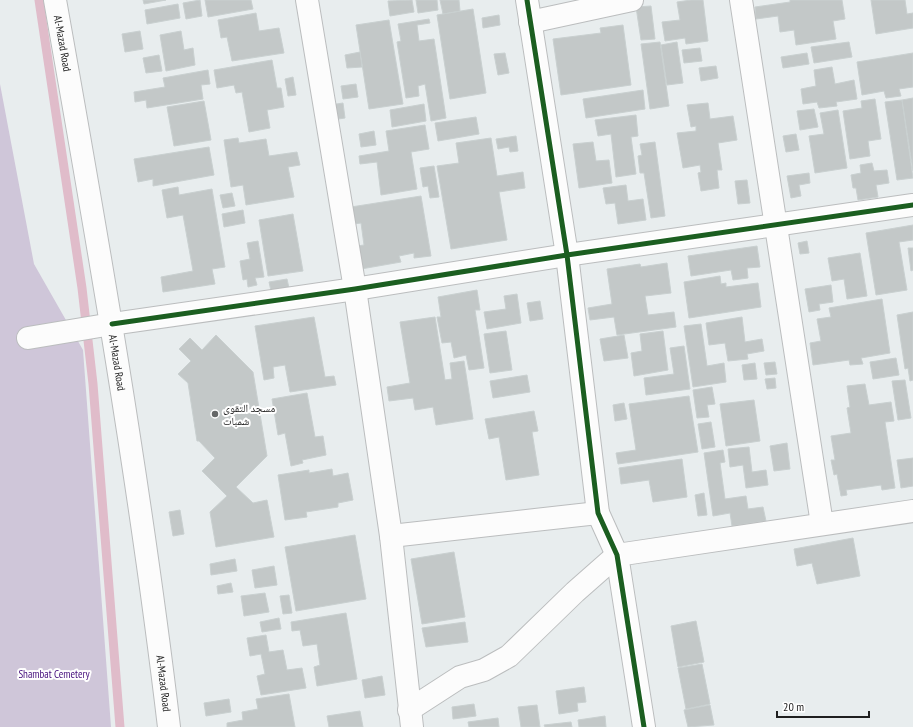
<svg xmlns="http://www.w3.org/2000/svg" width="913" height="727" viewBox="0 0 913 727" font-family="'PT Sans Narrow','Noto Naskh Arabic',sans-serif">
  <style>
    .cemetery { fill: #cfc6d9 }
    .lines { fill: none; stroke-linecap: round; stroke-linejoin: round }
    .stream { stroke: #e0bcca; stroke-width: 9 }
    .building { fill: #c3c8c8; stroke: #c9d0d0 }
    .minor-casing { stroke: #bbbdbe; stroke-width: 24 }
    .minor { stroke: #fcfcfc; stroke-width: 22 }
    .cycleway-casing { stroke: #fff; stroke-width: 8 }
    .cycleway { stroke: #1b5e20; stroke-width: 5 }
    .poi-dot { fill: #656767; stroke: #fff; stroke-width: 1.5 }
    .labels { text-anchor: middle; stroke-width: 4; stroke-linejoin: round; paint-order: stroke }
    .street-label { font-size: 11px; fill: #1f1f1f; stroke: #fff }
    .poi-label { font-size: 11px; fill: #1f1f1f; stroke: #fff; text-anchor: start }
    .park-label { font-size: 11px; fill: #450e7c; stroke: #fff }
  </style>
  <rect width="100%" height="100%" fill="#e8edee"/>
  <path class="cemetery" d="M 0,84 L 34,264 L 83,350 L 111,727 L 0,727 Z"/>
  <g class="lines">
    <path class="stream" d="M 39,0 L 82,288 L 93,384 L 120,727"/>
  </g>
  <path class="building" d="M 143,0 L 166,0 L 144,4 Z
    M 200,0 L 202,16 L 186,19 L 183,3 Z
    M 205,0 L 251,0 L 253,9 L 208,17 Z
    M 412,0 L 414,12 L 390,16 L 388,1 Z
    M 416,0 L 437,0 L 438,10 L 418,13 Z
    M 440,0 L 459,0 L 460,11 L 443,14 Z
    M 691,0 L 703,0 L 708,41 L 686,44 L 685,38 L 665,41 L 662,22 L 680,20 L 677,2 Z
    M 790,0 L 842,0 L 845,19 L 833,21 L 836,39 L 796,45 L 794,30 L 780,32 L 778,16 L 756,19 L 755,7 L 790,2 Z
    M 871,0 L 905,0 L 907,14 L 913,13 L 913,28 L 876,34 Z
    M 178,4 L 180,18 L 147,24 L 145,10 Z
    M 651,6 L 655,39 L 641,40 L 636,7 Z
    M 473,9 L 486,93 L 450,99 L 437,15 Z
    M 256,13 L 259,31 L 279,28 L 284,53 L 232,61 L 227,37 L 221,38 L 218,20 Z
    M 499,15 L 500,25 L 483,28 L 482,18 Z
    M 429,19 L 430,23 L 417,25 L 419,41 L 434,39 L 446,118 L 431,121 L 425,84 L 418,86 L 419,96 L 406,98 L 397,42 L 401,41 L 398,24 Z
    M 389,20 L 403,104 L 369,109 L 356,25 Z
    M 623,25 L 631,85 L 561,95 L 553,39 L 601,33 L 600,28 Z
    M 140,31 L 143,49 L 125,52 L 122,34 Z
    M 181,31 L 184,50 L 193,48 L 195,65 L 166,71 L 160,35 Z
    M 660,42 L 669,106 L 650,109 L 641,44 Z
    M 677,42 L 683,83 L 667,85 L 661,45 Z
    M 849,42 L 852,57 L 814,63 L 811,47 Z
    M 700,48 L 702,61 L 684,63 L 682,50 Z
    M 360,52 L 362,67 L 347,68 L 345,55 Z
    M 505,53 L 509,73 L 498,75 L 494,54 Z
    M 807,53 L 809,64 L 783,68 L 781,57 Z
    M 913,53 L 913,87 L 899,89 L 901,96 L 886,98 L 884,91 L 862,95 L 857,62 Z
    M 159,55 L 162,71 L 146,73 L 143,58 Z
    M 272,60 L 277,88 L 281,88 L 284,107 L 267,110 L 270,128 L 249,132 L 242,92 L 236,93 L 234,85 L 217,88 L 214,70 Z
    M 716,66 L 718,78 L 701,81 L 699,68 Z
    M 832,67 L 835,84 L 854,80 L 857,99 L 836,102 L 837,106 L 819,108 L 817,102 L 803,104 L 801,89 L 816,86 L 814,70 Z
    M 208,70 L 210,84 L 201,85 L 203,99 L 147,108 L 146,100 L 135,102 L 134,92 L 165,87 L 163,78 Z
    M 293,77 L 296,95 L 288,96 L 285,79 Z
    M 356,84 L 358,97 L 343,99 L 341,86 Z
    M 643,90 L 645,109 L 586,118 L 583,99 Z
    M 913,98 L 913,171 L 902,100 Z
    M 875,99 L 881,139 L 868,141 L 870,156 L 850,159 L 843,111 L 862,108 L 861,101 Z
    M 902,100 L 913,178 L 897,180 L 885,102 Z
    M 204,101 L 211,140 L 174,146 L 167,107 Z
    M 343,103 L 345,118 L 332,120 L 330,105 Z
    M 708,103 L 710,119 L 733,116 L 737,140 L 718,143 L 722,170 L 717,170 L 719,188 L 701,191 L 698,173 L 701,172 L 700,165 L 683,168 L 677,133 L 696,131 L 696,126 L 691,127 L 687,105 Z
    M 424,104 L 426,121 L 392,127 L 390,110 Z
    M 814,109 L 818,127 L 800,130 L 797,111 Z
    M 838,110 L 847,168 L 815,173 L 809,136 L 824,134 L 820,113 Z
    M 636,115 L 638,136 L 631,137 L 636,174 L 616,177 L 611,134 L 598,136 L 595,120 Z
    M 476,117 L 479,134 L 438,141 L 435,123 Z
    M 425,125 L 429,149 L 411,152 L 417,189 L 381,195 L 377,162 L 360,164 L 359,156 L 389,151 L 386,131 Z
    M 374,131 L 376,145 L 361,147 L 359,134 Z
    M 796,134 L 799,150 L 786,152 L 783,136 Z
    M 516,136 L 518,151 L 510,152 L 509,147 L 498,149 L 496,139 Z
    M 238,138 L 239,143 L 266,139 L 269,156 L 297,152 L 300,165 L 288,167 L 294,197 L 246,205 L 243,185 L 231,187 L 224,140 Z
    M 491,138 L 497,176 L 523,172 L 525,188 L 499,192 L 507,240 L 451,249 L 437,166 L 459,163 L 456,143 Z
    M 593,142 L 596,161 L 609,160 L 612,183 L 579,188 L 573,144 Z
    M 655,142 L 665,216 L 651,218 L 644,173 L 640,173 L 638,156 L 642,155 L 640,144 Z
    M 209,147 L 214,175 L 153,186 L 153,179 L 138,182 L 134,159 Z
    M 872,163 L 874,171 L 887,170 L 889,183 L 876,185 L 878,197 L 858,200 L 856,188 L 853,188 L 851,175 L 861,173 L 860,165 Z
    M 434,166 L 439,197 L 430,198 L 428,186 L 423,187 L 420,168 Z
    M 809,173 L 810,183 L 799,185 L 801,196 L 791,198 L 787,176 Z
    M 747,180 L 750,203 L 738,204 L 735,181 Z
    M 626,185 L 628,201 L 643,199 L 646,220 L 618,224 L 615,203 L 606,204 L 603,188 Z
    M 178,187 L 179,195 L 212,189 L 225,267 L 212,269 L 215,284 L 163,292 L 161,277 L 193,271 L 183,215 L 167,218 L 162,190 Z
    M 232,193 L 235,206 L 223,208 L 220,195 Z
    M 421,196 L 431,256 L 414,258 L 414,253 L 399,256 L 401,262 L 361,269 L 357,246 L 364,245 L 361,223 L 354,224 L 351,207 Z
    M 243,210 L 245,223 L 224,227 L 222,214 Z
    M 293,214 L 303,271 L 268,276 L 259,220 Z
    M 913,225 L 913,240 L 899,242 L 907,290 L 876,295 L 866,233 Z
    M 258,241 L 264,277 L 255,278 L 257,285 L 248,287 L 247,279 L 243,280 L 240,261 L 250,259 L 247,243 Z
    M 807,241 L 809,253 L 800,254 L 798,243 Z
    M 757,246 L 760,267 L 747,268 L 748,278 L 733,280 L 731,270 L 691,276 L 688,256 Z
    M 908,248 L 913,248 L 913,270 L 911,271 Z
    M 860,253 L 867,296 L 847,299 L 844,279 L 832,281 L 828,258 Z
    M 667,263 L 671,293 L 645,296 L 648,315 L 674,312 L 676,327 L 617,335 L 614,317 L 590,320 L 588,308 L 612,304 L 607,269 L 640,264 L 641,267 Z
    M 720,276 L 721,284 L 726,283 L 726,287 L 758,283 L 761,307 L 689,318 L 684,282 Z
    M 287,279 L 289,288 L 271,291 L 269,282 Z
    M 831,285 L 833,302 L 819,304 L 820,310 L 809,312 L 805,289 Z
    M 477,290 L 480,310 L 475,310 L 484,368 L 469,370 L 466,355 L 454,358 L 451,342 L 442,343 L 437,317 L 441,317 L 438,297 Z
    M 517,294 L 521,323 L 487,329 L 484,312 L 506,309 L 504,296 Z
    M 882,299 L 890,353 L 861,358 L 863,364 L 850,365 L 849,360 L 813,365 L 810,343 L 821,341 L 817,319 L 831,317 L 829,308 Z
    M 540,301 L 543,319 L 530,321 L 527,303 Z
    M 913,312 L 913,380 L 910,381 L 908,368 L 905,369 L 897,315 Z
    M 314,317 L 325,377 L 334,376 L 336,385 L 290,392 L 285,365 L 273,367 L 274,378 L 264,380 L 255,326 Z
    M 435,317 L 445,380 L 452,379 L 450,363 L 464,361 L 473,419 L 436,425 L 433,407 L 415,410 L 413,398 L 389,401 L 387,387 L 410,383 L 400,322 Z
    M 742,317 L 745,342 L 762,339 L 764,351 L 747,354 L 748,359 L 728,361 L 725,343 L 709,345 L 706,323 Z
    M 701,324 L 707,366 L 724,363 L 726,382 L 693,387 L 684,326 Z
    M 506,331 L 512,370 L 490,373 L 484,334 Z
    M 663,331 L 668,370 L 634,376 L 631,353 L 642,351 L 640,334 Z
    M 216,335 L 253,372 L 267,456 L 236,487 L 253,503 L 267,500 L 274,537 L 216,547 L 210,512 L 227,496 L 202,471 L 215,458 L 199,441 L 197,441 L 188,383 L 178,374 L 191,361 L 179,349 L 190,338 L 202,350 Z
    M 624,335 L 628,358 L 604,361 L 600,339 Z
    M 684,346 L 690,389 L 646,395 L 644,378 L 674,374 L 670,348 Z
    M 896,358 L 899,375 L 873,379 L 870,362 Z
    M 775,362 L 777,374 L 766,375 L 764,363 Z
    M 755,363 L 757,379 L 744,380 L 742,365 Z
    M 527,375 L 530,392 L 493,398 L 490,381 Z
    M 775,378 L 776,388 L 767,389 L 765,379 Z
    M 905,380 L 911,418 L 898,420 L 892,381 Z
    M 865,384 L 869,405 L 891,402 L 894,421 L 885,422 L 895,488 L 882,490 L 881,485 L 846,490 L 847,495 L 841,496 L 837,474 L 834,475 L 831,460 L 835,460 L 831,436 L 851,433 L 847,408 L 850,407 L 847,386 Z
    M 712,387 L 715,404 L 707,405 L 709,417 L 697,418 L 693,390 Z
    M 307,393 L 315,437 L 323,436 L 326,455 L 302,460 L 303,463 L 291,466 L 285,433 L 278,435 L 272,399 Z
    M 689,396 L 698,452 L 618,464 L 616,453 L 636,450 L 629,404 Z
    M 754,400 L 760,441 L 726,446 L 720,404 Z
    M 624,403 L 627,419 L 615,421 L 613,405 Z
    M 534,411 L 538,431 L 532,432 L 539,475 L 506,480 L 499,437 L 489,439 L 485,419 Z
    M 711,422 L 715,447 L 702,449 L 698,424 Z
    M 787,443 L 790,469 L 774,471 L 770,446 Z
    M 749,447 L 752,472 L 766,470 L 768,485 L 746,488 L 743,465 L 730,467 L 728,449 Z
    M 723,450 L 725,462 L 720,463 L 725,499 L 746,496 L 748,509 L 763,507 L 766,521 L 732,526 L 730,513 L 713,516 L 704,453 Z
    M 913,458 L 913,486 L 901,488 L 897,460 Z
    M 682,459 L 687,497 L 653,502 L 649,480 L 621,484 L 619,468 Z
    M 332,469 L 333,476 L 348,473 L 353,500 L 338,503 L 338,507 L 306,512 L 307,517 L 285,520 L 278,475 L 309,470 L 309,473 Z
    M 704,493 L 707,515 L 698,516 L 695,495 Z
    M 180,510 L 184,534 L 173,536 L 169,512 Z
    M 355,535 L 366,599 L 296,611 L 285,547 Z
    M 853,538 L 860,576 L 817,584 L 812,563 L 797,566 L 794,549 Z
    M 454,552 L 465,617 L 422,624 L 411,559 Z
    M 235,559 L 237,571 L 211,575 L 210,564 Z
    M 274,566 L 277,585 L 255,588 L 252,570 Z
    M 231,583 L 233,592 L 218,594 L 217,586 Z
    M 265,593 L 269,612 L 244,616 L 241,596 Z
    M 289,595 L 292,613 L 283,614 L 280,596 Z
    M 346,613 L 357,679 L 317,686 L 314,667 L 320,665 L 317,644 L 303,646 L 300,630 L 292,631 L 291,622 Z
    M 279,618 L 281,629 L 262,632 L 260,622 Z
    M 696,621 L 704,662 L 678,667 L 671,626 Z
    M 465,622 L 468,642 L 426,647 L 422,628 Z
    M 266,635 L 269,652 L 283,650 L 287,670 L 302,668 L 306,688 L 261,695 L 257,676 L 265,674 L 261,654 L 250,656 L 247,638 Z
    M 702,664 L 710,704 L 686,709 L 678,668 Z
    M 382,676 L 385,695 L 365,698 L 362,680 Z
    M 584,687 L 586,702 L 577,703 L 578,711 L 559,714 L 556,691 Z
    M 289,694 L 295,727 L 227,727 L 227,723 L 243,720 L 242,712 L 258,709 L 256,699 Z
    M 229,699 L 231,712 L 206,716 L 204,703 Z
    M 474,704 L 476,716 L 453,719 L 452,707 Z
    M 537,705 L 540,727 L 521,727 L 518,707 Z
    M 710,705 L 714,725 L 688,727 L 684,710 Z
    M 360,711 L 363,727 L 329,727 L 327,716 Z
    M 605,716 L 606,727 L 579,727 L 578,720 Z
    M 498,718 L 499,727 L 469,727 L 468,722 Z
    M 571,722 L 572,727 L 545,727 L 544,725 Z"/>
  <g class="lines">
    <g class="minor-casing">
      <g id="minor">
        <path id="s1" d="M 55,0 C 98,242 140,483 169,727"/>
        <path d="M 307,0 L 355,289 L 391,536 L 412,727"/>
        <path d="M 527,0 L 567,255 L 598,513 L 617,555 L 644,727"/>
        <path d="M 741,0 L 822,524"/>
        <path d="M 530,22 L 632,0"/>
        <path d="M 28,338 L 112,324 L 355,289 L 567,255 L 913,205"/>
        <path d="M 391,536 L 598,513"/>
        <path d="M 409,710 L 460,677 L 484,670 L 509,656 L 575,592 L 617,555 L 913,511"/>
      </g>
    </g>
    <use href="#minor" class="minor"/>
    <g class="cycleway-casing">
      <path id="cycleway" d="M 527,0 L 567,255 L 598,513 L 617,555 L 644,727
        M 112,324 L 355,289 L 567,255 L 913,205"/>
    </g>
    <use href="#cycleway" class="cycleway"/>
  </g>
  <circle class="poi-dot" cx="215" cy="414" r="4"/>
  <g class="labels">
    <g class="street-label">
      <text dy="4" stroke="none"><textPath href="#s1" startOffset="44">Al-Mazad Road</textPath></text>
      <text dy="4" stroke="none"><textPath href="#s1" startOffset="368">Al-Mazad Road</textPath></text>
      <text dy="4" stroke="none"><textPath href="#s1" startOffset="692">Al-Mazad Road</textPath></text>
    </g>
    <g class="poi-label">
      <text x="223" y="412">مسجد التقوى<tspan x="223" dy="13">شمبات</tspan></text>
    </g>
    <g class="park-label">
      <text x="54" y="678">Shambat Cemetery</text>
    </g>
  </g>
  <path d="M777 711v6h92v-6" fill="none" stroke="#1f1f1f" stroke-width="2"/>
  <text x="783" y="711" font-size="12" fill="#1f1f1f" stroke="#ffffff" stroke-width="3" paint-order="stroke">20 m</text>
</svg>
